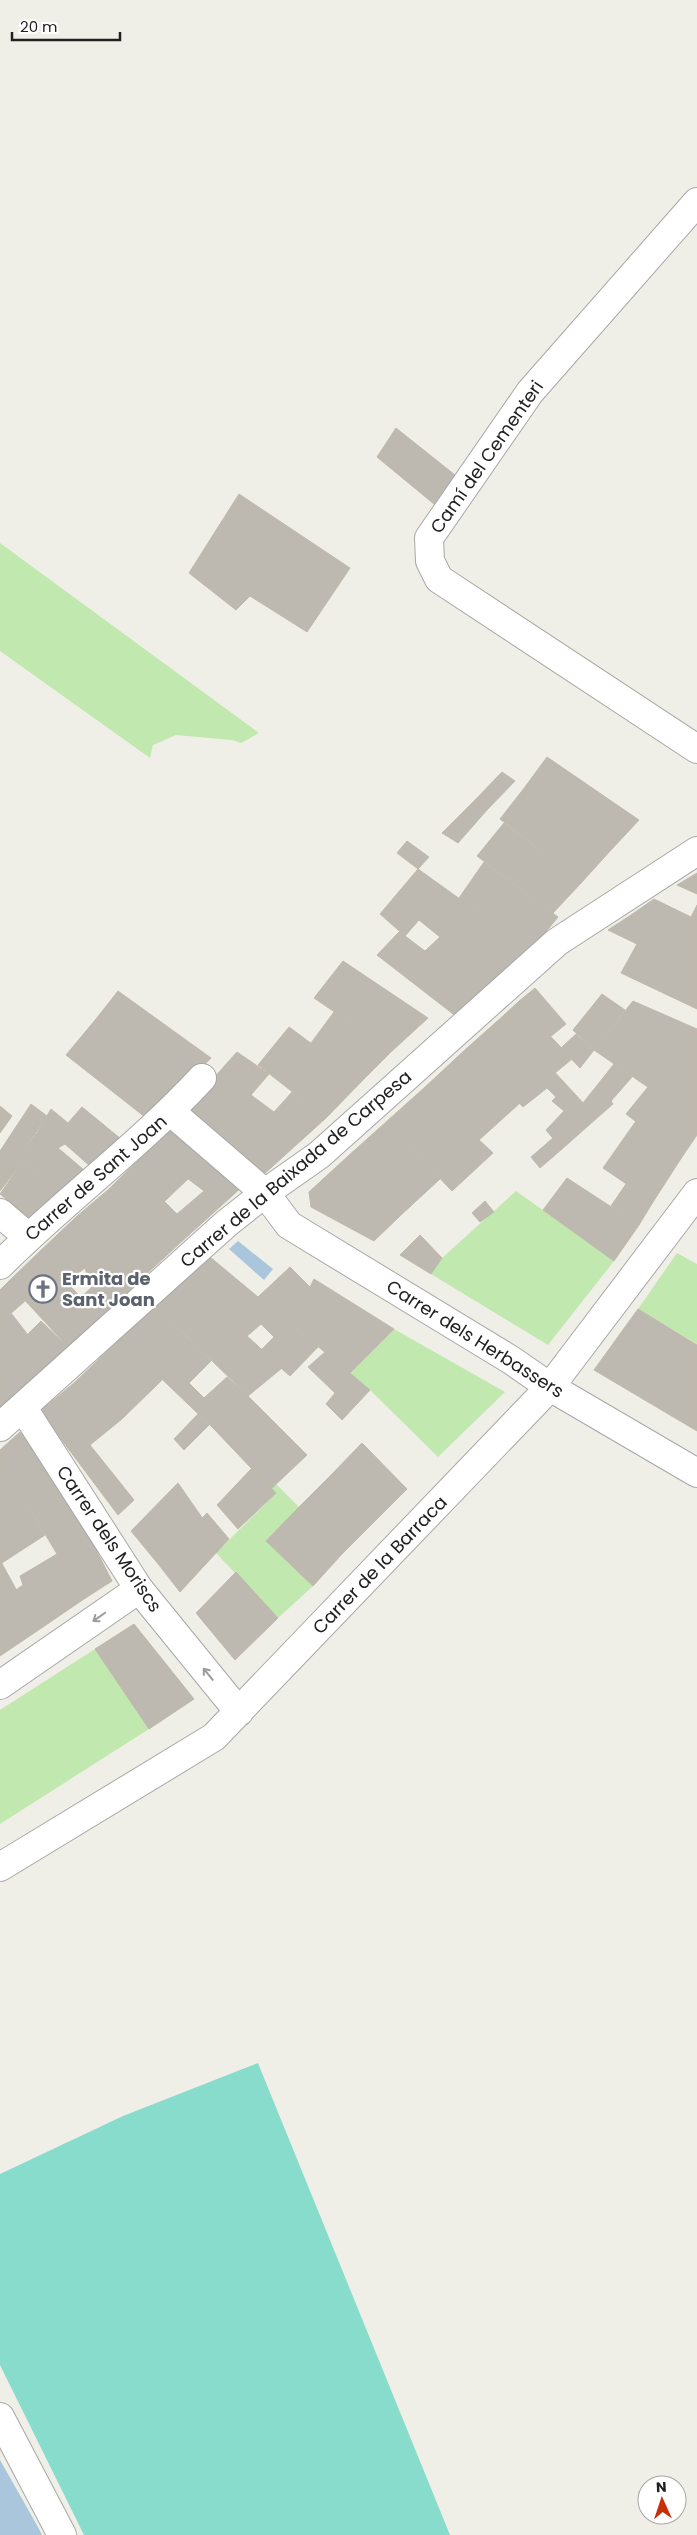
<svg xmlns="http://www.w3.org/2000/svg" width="697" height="2535" viewBox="0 0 697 2535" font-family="Poppins,sans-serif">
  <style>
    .grass { fill: #c0e8af }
    .pitch { fill: #88dccc }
    .water { fill: #a9c6dc }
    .building { fill: #bdb8b0; stroke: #c1b9aa }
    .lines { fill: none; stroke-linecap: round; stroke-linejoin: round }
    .pedestrian-casing { stroke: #a7a7a7; stroke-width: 30 }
    .minor-casing { stroke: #a7a7a7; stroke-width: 30 }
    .pedestrian { stroke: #fff; stroke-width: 28 }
    .minor { stroke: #fff; stroke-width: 28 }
    .oneway { stroke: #9b9b9b }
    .labels { text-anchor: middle; stroke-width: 4.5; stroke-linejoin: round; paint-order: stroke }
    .street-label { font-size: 18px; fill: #202020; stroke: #fff }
    .worship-label { font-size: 18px; font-weight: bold; fill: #5b616d; stroke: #fff; text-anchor: start }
  </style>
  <rect width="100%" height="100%" fill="#f0efe7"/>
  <path class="grass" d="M 0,543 L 259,733 L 241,743 L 232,740 L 176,735 L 153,745 L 150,758 L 0,651 Z
    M 516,1191 L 614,1261 L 548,1345 L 431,1274 L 442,1258 Z
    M 677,1253 L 697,1264 L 697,1344 L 638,1309 Z
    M 394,1329 L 505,1392 L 438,1457 L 370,1390 L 350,1373 Z
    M 276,1484 L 299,1507 L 267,1541 L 313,1586 L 278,1618 L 216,1553 L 275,1494 L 271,1489 Z
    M 95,1649 L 149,1729 L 0,1824 L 0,1710 Z"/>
  <path class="pitch" d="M 258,2063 L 260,2068 L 450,2535 L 84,2535 L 0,2365 L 0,2174 L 123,2116 Z"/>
  <path class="water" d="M 238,1241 L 273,1269 L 264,1280 L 229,1249 Z
    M 0,2460 L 38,2527 L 42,2535 L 0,2535 Z"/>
  <path class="building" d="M 396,428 L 455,475 L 434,504 L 377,457 Z
    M 239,494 L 350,568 L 307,632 L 250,596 L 236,610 L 189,573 Z
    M 547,757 L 639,820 L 611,850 L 525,787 Z
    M 502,772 L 515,781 L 487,810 L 474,801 Z
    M 525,787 L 611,850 L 582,882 L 500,819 Z
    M 474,801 L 487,810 L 458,843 L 442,833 Z
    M 504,823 L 582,882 L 553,913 L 477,856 Z
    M 407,841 L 429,857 L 418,869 L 397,853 Z
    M 484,862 L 558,917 L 531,950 L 459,898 Z
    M 418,869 L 531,950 L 482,994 L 425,951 L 440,937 L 419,920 L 405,936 L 380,914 Z
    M 697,873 L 697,894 L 677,885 Z
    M 654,899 L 691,917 L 697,905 L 697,945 L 631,915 Z
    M 631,915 L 697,945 L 697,1009 L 621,973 L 637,944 L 608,930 Z
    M 400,931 L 405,936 L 482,994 L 457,1017 L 377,955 Z
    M 343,961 L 428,1018 L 392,1051 L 314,998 Z
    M 535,988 L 566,1024 L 550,1037 L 518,1002 Z
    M 118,991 L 211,1058 L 184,1086 L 96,1019 Z
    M 602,994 L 625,1010 L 594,1050 L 573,1030 Z
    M 633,1001 L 697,1029 L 697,1121 L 594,1050 Z
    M 518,1002 L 572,1059 L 555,1073 L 503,1016 Z
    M 334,1012 L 392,1051 L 362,1081 L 311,1043 Z
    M 503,1016 L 597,1118 L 562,1149 L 546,1130 L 564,1111 L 552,1101 L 556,1097 L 547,1088 L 523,1107 L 467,1048 Z
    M 96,1019 L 184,1086 L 145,1117 L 66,1055 Z
    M 289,1027 L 362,1081 L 326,1118 L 258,1065 Z
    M 576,1034 L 594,1050 L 580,1068 L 561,1048 Z
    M 467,1048 L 520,1103 L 479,1140 L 424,1088 Z
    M 237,1052 L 269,1074 L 251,1095 L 274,1112 L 292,1092 L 326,1118 L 263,1175 L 186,1109 Z
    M 614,1064 L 632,1077 L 611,1101 L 613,1104 L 597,1118 L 583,1103 Z
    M 648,1087 L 697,1121 L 697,1135 L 682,1157 L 626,1114 Z
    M 424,1088 L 493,1153 L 452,1191 L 386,1122 Z
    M 31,1104 L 47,1116 L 19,1157 L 23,1161 L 0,1191 L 0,1151 Z
    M 0,1106 L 12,1116 L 0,1133 Z
    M 82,1107 L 121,1139 L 90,1166 L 65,1144 L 58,1148 L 38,1131 L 51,1109 L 68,1123 Z
    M 636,1121 L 682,1157 L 653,1202 L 603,1168 Z
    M 386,1122 L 440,1179 L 401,1215 L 347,1157 Z
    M 169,1130 L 209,1159 L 147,1218 L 109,1189 Z
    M 38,1131 L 84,1170 L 61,1194 L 19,1157 Z
    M 553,1138 L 562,1149 L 540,1168 L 531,1157 Z
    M 347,1157 L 401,1215 L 374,1241 L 311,1207 L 309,1192 Z
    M 209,1159 L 243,1186 L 180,1243 L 147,1218 L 164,1201 L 177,1214 L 204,1191 L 187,1178 Z
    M 23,1161 L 61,1194 L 32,1220 L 0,1194 Z
    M 567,1178 L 639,1225 L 614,1261 L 543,1210 Z
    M 626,1184 L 653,1202 L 639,1225 L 611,1206 Z
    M 109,1189 L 180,1243 L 141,1279 L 76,1217 Z
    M 485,1201 L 494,1212 L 480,1222 L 472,1213 Z
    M 76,1217 L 141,1279 L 101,1318 L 81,1297 L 91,1288 L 85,1268 L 57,1235 Z
    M 57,1235 L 85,1268 L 66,1282 L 38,1253 Z
    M 420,1235 L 442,1258 L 431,1274 L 400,1255 Z
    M 38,1253 L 101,1318 L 69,1348 L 8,1282 Z
    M 210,1257 L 318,1347 L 290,1376 L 261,1350 L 274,1337 L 261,1324 L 246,1337 L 185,1279 Z
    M 290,1267 L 310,1287 L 314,1279 L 394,1329 L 350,1373 L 258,1297 Z
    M 185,1279 L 282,1368 L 248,1396 L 156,1306 Z
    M 8,1282 L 25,1301 L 0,1323 L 0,1290 Z
    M 156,1306 L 211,1361 L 189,1383 L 204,1398 L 227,1377 L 248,1396 L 214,1429 L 120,1339 Z
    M 638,1309 L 697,1345 L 697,1431 L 594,1370 Z
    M 11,1313 L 28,1335 L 0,1362 L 0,1323 Z
    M 41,1321 L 69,1348 L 32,1384 L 7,1355 Z
    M 120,1339 L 163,1379 L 122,1419 L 105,1399 L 95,1409 L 74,1383 Z
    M 325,1352 L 370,1390 L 342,1420 L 326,1404 L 335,1393 L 308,1367 Z
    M 7,1355 L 32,1384 L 16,1397 L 0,1377 L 0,1362 Z
    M 0,1377 L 16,1397 L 0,1409 Z
    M 74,1383 L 95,1409 L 105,1399 L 122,1419 L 90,1445 L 134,1500 L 118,1515 L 40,1411 Z
    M 248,1396 L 307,1455 L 271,1489 L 214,1429 Z
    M 198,1414 L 209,1425 L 184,1450 L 174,1439 Z
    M 20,1432 L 63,1491 L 87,1532 L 57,1554 L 0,1459 L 0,1450 Z
    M 362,1443 L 407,1489 L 376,1520 L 330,1476 Z
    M 0,1459 L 45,1535 L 2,1563 L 0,1560 Z
    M 252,1468 L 276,1493 L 238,1529 L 217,1505 Z
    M 330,1476 L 376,1520 L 342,1554 L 299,1507 Z
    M 178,1483 L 203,1519 L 159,1565 L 131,1531 Z
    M 299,1507 L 342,1554 L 313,1586 L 266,1541 Z
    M 207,1513 L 229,1539 L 180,1592 L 159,1565 Z
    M 87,1532 L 112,1581 L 84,1599 L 57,1554 Z
    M 57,1554 L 84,1599 L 40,1629 L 16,1590 L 23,1585 L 20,1576 Z
    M 0,1560 L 22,1600 L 0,1613 Z
    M 236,1572 L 278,1618 L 235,1660 L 196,1613 Z
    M 22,1600 L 40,1629 L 0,1656 L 0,1613 Z
    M 134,1624 L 194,1699 L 149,1729 L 95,1649 Z"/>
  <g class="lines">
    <g class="pedestrian-casing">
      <path id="pedestrian" d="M 171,1112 L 265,1193
        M 0,1213 L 28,1237
        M 0,1265 C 65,1200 139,1146 202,1078
        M 23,1408 L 139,1589
        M 0,1427 L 227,1223 L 265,1193 L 319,1155 L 557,942 L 697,851"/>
    </g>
    <g class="minor-casing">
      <path id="minor" d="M 697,202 L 530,392 L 429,538 L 430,561 L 439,579 L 697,749
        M 265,1193 L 289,1225 L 511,1360 L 550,1387 L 697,1473
        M 0,1685 L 139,1589 L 239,1712
        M 0,1867 L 214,1737 L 550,1387 L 697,1193
        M 0,2417 L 62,2535"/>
    </g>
    <use href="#pedestrian" class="pedestrian"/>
    <use href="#minor" class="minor"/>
  </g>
  <defs><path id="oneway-shaft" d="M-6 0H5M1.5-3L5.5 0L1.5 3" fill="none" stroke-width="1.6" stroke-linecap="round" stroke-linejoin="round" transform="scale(1.25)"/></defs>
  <g class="oneway">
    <use href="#oneway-shaft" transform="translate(99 1617) rotate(145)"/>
    <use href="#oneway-shaft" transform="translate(208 1674) rotate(-129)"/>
  </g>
  <defs>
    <g id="church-ring" transform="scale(1.4375)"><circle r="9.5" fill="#fff" stroke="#6b7280" stroke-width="1.5"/><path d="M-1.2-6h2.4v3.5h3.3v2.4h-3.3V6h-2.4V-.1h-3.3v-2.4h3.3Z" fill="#6b7280"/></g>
  </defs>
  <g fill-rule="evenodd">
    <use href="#church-ring" x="43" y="1289"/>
  </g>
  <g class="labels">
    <g class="street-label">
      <text transform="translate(487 457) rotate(-55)" y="6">Camí del Cementeri</text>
      <text transform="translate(296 1169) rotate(-40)" y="6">Carrer de la Baixada de Carpesa</text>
      <text transform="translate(96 1178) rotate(-41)" y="6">Carrer de Sant Joan</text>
      <text transform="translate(475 1339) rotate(32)" y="6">Carrer dels Herbassers</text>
      <text transform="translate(109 1539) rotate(56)" y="6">Carrer dels Moriscs</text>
      <text transform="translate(380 1565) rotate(-46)" y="6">Carrer de la Barraca</text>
    </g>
    <g class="worship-label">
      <text x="62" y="1285">Ermita de<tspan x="62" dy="21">Sant Joan</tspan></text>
    </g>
  </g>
  <g transform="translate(662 2500) rotate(357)"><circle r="24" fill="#ffffff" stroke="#a6a6a6"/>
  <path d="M0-4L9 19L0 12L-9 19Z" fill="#c82e08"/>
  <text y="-8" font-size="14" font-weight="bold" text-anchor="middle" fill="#202020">N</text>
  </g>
  <path d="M12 32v8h108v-8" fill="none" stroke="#202020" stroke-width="2.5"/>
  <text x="20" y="32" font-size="15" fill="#202020" stroke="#ffffff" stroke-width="4" paint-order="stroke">20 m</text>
</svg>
